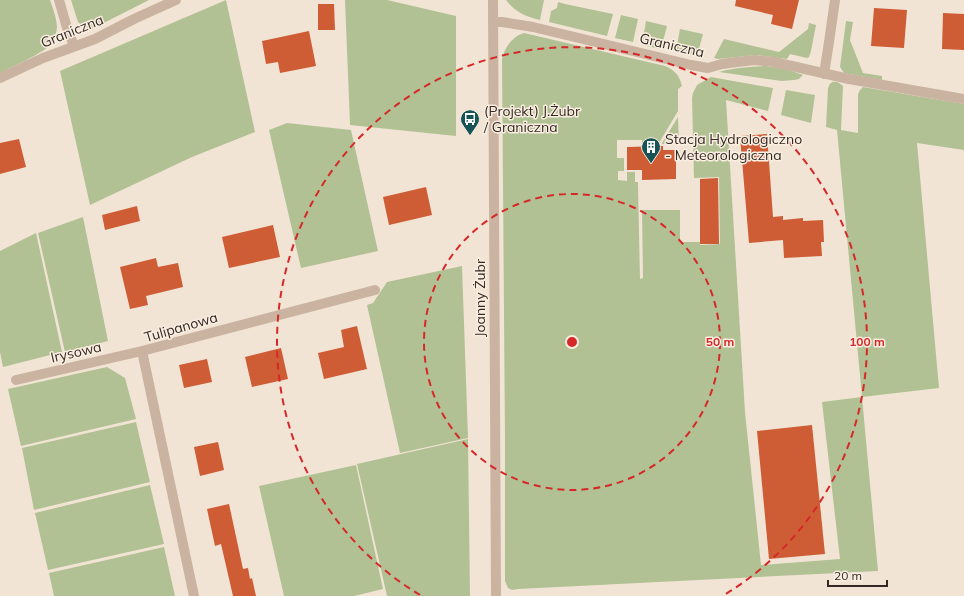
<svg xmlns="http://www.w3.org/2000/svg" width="964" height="596" viewBox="0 0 964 596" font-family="Mulish,sans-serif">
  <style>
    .green { fill: #b1c194 }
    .building { fill: #ce5c35 }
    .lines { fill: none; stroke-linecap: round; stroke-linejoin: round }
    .minor { stroke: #cab3a0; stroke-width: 10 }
    .tertiary { stroke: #cab3a0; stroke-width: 10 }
    .ring { fill: none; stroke: #d62828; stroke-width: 2; stroke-dasharray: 7 5 }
    .labels { text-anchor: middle; stroke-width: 3; stroke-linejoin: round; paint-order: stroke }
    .street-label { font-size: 14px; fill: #332924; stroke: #faeee0 }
    .poi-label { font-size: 14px; fill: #332924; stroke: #faeee0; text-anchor: start }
    .centre { fill: #d62828; stroke: #faeee0; stroke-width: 2 }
    .ring-label { font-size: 12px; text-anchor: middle; font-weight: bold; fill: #d62828; stroke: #faeee0; stroke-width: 3; stroke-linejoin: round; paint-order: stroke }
  </style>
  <rect width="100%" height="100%" fill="#f2e4d4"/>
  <path class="green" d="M 0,0 L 50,0 C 53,9 57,19 57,28 C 56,34 54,41 50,45 C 40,55 13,66 0,73 Z
    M 71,0 L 149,0 L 88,31 L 78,22 Z
    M 226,0 L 255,132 L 192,157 L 90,205 L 60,71 Z
    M 345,0 L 387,0 L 456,16 L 456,136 L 350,125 Z
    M 506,0 L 544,0 L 540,20 C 525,16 516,13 506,0 Z
    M 558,2 L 565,4 L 613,14 L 607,36 L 549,22 L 551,11 L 557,8 Z
    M 621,15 L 638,19 L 633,42 L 615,38 Z
    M 646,21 L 667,26 L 661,49 L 642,45 Z
    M 846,21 L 853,22 L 850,40 L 863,73 L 882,76 L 882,80 L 844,73 L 840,67 Z
    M 809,23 L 816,25 L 811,51 L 809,57 L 807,58 L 790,54 L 787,59 L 756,55 L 718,59 L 714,58 L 724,39 L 779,52 L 808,29 Z
    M 680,29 L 703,34 L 697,56 L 676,51 Z
    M 524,33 L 665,66 C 676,71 679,75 682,86 L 678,89 L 678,111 L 659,143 L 642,143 L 642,140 L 617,140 L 617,158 L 624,158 L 624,171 L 618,171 L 618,180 L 627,181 L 627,172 L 635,172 L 635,182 L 638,182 L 638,185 L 640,279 L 643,278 L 642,210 L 680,210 L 680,242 L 700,242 L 700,245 L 720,244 L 719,177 L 694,178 L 692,98 L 693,93 L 697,85 L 711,77 L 773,88 L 768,111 L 726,100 L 745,412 L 761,565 L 840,559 L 822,402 L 862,397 L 837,130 L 826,127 L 828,88 C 829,86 829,84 831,83 C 834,80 840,83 843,86 L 841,130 L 858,133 L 858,94 L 860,90 L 863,87 L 964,104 L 964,150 L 917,143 L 939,388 L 862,397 L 878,571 L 518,589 L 512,590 L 508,588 L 505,581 L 505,440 L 502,59 C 504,48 513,36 524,33 Z
    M 765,66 C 778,67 791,70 803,75 L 799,79 L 794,80 L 782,81 L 719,72 C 734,68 749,67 765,66 Z
    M 786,90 L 815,95 L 811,123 L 781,115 Z
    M 678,117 L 679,143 L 662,144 L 662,143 Z
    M 287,123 L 351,130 L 378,251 L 301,268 L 269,130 Z
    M 83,217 L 108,341 L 65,352 L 38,233 Z
    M 36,233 L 62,352 L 3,367 L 0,352 L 0,251 Z
    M 462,266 L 468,438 L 400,453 L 367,305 L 373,303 L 387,282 Z
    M 107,367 L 125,378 L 136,419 L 21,446 L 8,389 Z
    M 136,422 L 150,482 L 34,510 L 22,448 Z
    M 468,439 L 470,596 L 387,596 L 357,464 Z
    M 356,465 L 383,589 L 354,596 L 284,596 L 259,486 Z
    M 150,485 L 164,544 L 48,570 L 35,513 Z
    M 164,547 L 175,596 L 54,596 L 49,573 Z"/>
  <path class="building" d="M 736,0 L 799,0 L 792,29 L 771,24 L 773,15 L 735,6 Z
    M 318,4 L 334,4 L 335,30 L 318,30 Z
    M 874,8 L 907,10 L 904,48 L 871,46 Z
    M 943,13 L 964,14 L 964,50 L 942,49 Z
    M 309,31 L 316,66 L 280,73 L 278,62 L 266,64 L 262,41 Z
    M 767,134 L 773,217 L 783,216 L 783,220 L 803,218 L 803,221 L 823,220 L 824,242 L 821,242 L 822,256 L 784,258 L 783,240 L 749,243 L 740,136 Z
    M 19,139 L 26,167 L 0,174 L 0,143 Z
    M 663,146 L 663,150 L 676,150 L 676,179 L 642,180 L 642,170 L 627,170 L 627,147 Z
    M 718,178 L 719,244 L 700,244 L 700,179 Z
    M 426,187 L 432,215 L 389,225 L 383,197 Z
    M 137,206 L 140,221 L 105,230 L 102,215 Z
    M 273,225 L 280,257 L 229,268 L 222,237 Z
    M 156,258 L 158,267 L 178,263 L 183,287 L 146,296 L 148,305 L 130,309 L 120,267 Z
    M 357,326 L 367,369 L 324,379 L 318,353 L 344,347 L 341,330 Z
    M 281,348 L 288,379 L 252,387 L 245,357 Z
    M 207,359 L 212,382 L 184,388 L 179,365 Z
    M 812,425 L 825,554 L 769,559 L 757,431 Z
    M 218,442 L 224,470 L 200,476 L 194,447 Z
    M 229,504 L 243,569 L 248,568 L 250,579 L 252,578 L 256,596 L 233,596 L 221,544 L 215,546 L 207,509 Z"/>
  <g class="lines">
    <path class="minor" d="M 59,0 L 67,28 L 74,46
      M 493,22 L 502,22 L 533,27 L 691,65 L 708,68 L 722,64 L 737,62 L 755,60 L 774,62 L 849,79 L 964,99
      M 824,74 L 829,42 L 835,0
      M 0,78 L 43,58 L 95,39 L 134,19 L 176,0
      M 142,351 L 194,596
      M 16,380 L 142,351 L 375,290"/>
    <path class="tertiary" d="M 493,0 L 496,596"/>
  </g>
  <g class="ring">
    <circle cx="572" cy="342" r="148"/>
    <path d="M420 595A295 295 0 1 1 724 595"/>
  </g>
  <defs>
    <g id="bus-pin" transform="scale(1)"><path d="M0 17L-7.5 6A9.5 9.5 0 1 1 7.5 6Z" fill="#175257" stroke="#faeee0"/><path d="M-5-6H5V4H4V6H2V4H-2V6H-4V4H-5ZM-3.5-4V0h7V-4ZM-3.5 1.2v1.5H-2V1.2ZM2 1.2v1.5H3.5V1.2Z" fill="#fff"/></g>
    <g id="building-pin" transform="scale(1)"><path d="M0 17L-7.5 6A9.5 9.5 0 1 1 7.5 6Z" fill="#175257" stroke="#faeee0"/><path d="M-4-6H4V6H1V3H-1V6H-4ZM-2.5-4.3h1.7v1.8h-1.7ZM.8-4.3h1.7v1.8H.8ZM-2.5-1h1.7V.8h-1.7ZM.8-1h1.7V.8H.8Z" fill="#fff"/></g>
  </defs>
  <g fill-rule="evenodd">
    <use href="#bus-pin" x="470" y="119"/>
    <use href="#building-pin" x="651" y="147"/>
  </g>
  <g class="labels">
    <g class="street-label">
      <text transform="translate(72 31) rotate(-22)" y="5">Graniczna</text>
      <text transform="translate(672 45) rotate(13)" y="5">Graniczna</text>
      <text transform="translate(480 298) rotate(-90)" y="5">Joanny Żubr</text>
      <text transform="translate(181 327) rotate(-16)" y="5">Tulipanowa</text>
      <text transform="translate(76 352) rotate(-13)" y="5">Irysowa</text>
    </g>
    <g class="poi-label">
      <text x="484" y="116">(Projekt) J.Żubr<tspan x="484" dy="16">/ Graniczna</tspan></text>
      <text x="665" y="144">Stacja Hydrologiczno<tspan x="665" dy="16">- Meteorologiczna</tspan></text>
    </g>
  </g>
  <circle cx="572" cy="342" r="6" class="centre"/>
  <g class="ring-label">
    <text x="720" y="346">50 m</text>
    <text x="867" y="346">100 m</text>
  </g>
  <path d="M828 580v6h59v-6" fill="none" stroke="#332924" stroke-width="2"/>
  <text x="834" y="580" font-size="12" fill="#332924" stroke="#faeee0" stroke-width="3" paint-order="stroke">20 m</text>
</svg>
